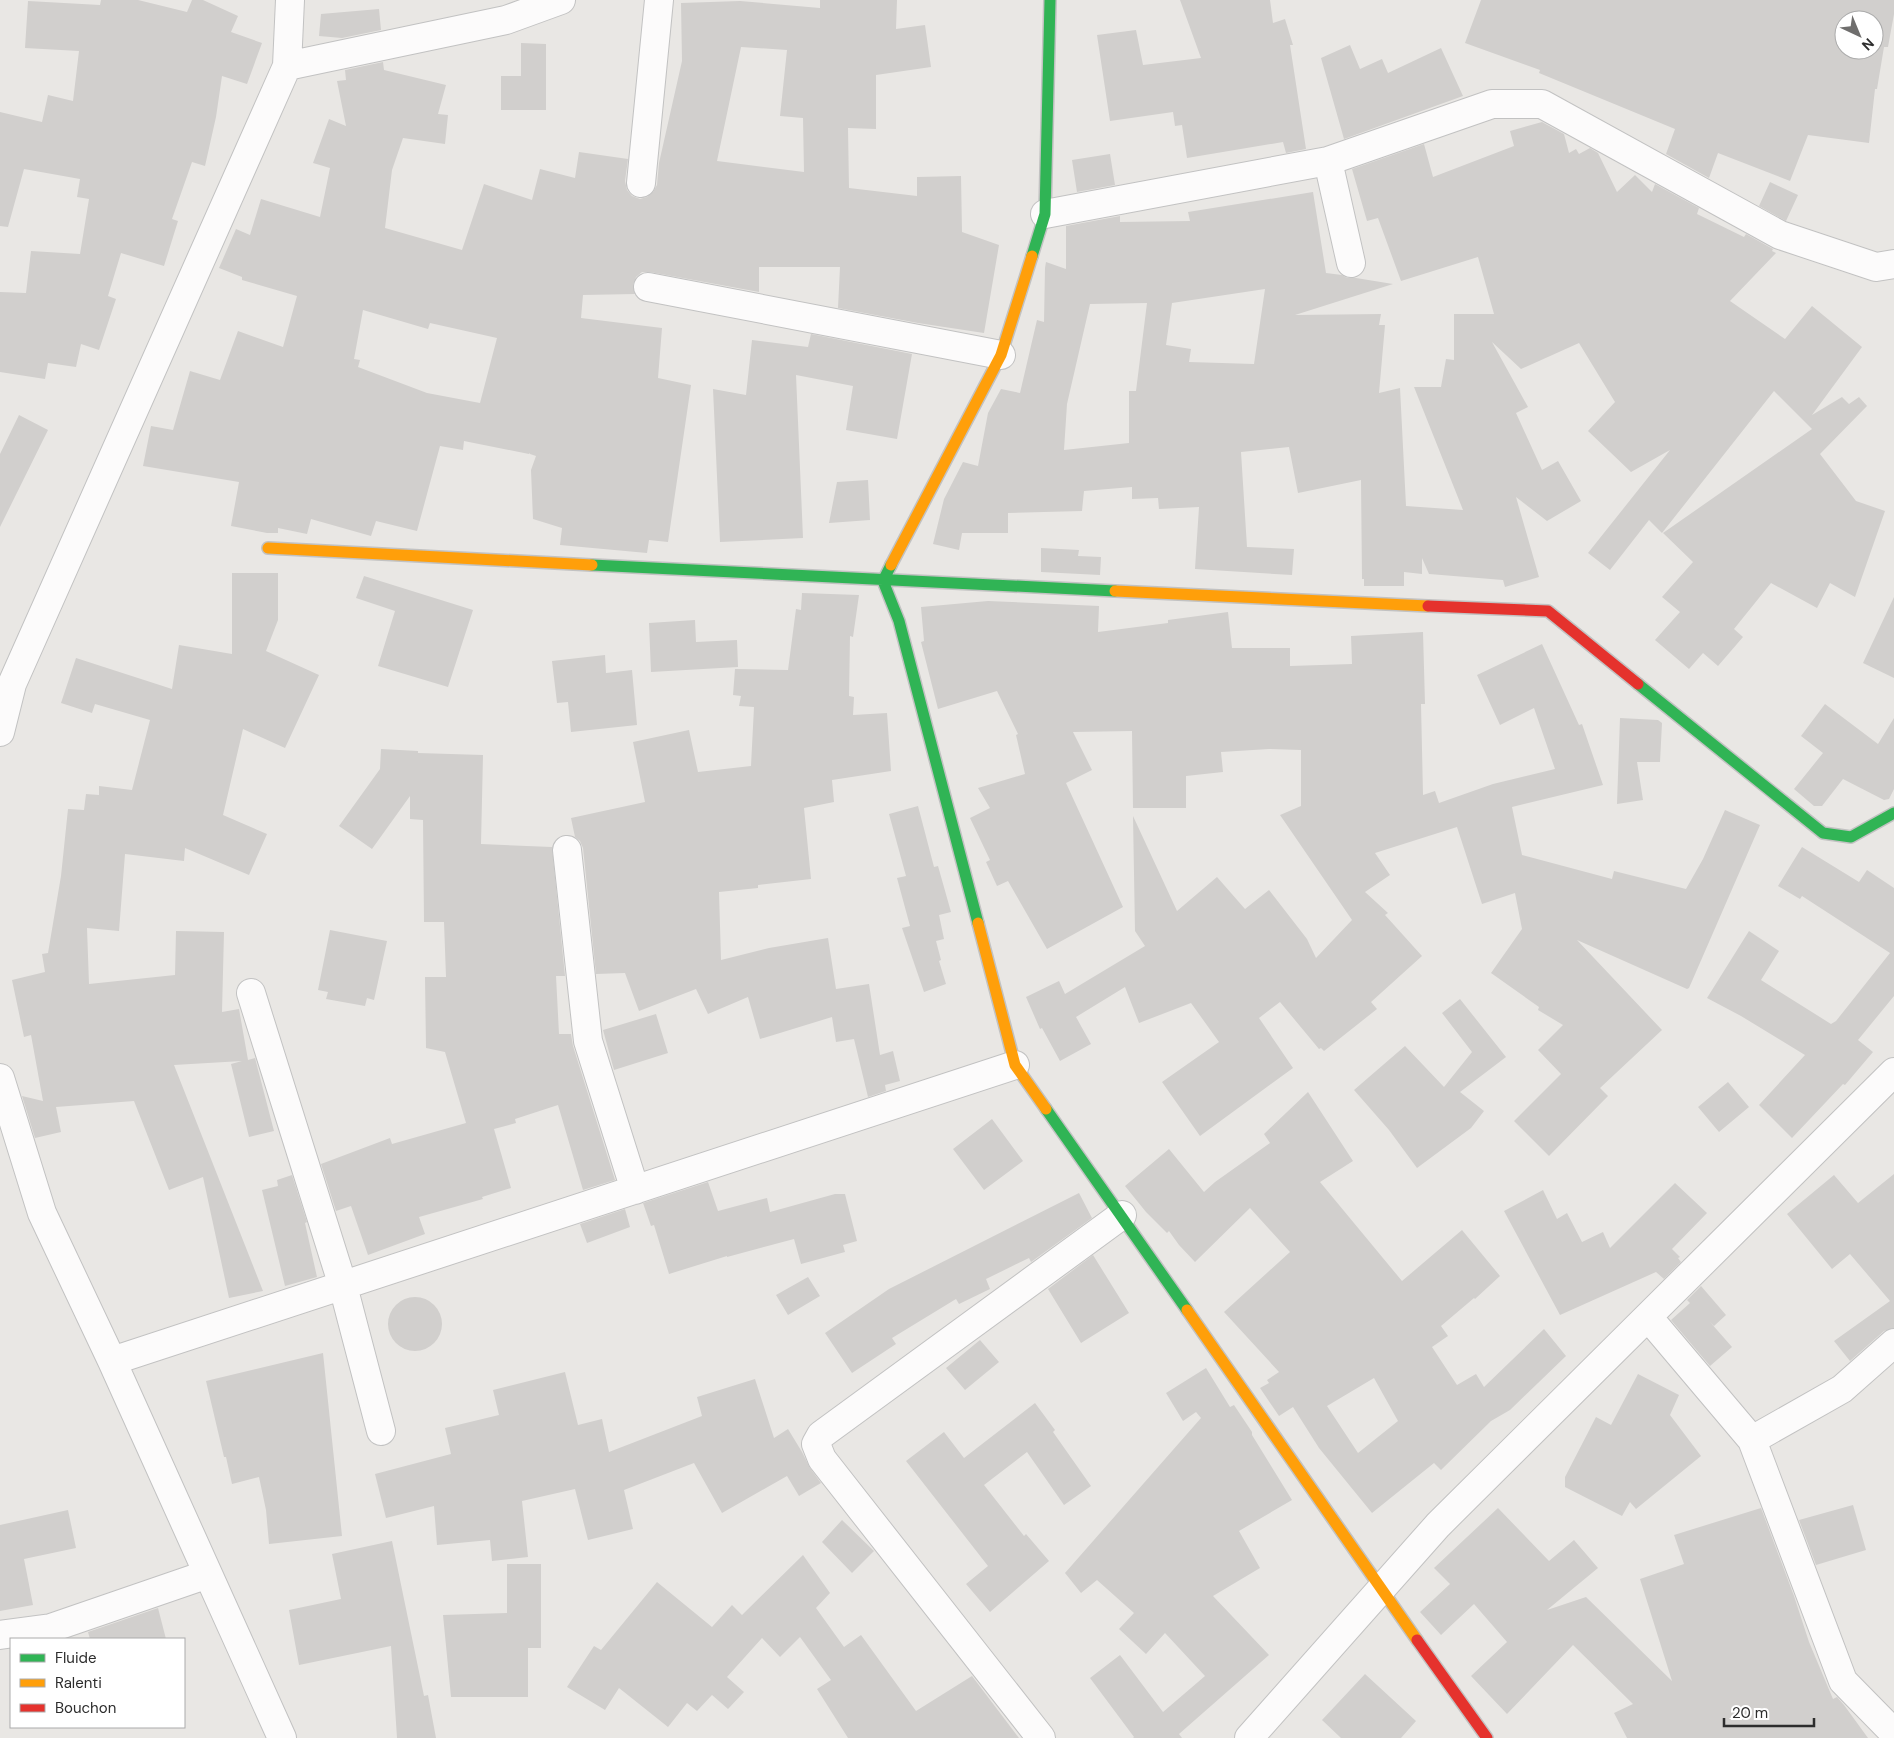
<svg xmlns="http://www.w3.org/2000/svg" width="1894" height="1738" viewBox="0 0 1894 1738" font-family="'DM Sans',sans-serif">
  <style>
    .building { fill: #d1cfcd; fill-rule: evenodd }
    .lines { fill: none; stroke-linecap: round; stroke-linejoin: round }
    .street-casing { stroke: #c2c2c2; stroke-width: 30 }
    .fast-casing { stroke: #c2c2c2; stroke-width: 14 }
    .slow-casing { stroke: #c2c2c2; stroke-width: 14 }
    .jam-casing { stroke: #c2c2c2; stroke-width: 14 }
    .street { stroke: #fcfbfb; stroke-width: 28 }
    .fast { stroke: #30b455; stroke-width: 11 }
    .slow { stroke: #ff9f0a; stroke-width: 11 }
    .jam { stroke: #e5322d; stroke-width: 11 }
  </style>
  <rect width="100%" height="100%" fill="#e9e7e4"/>
  <path class="building" d="M 101,0 L 138,0 L 187,12 L 192,0 L 203,0 L 238,16 L 231,32 L 262,43 L 247,84 L 222,76 L 216,117 L 205,166 L 192,162 L 172,219 L 178,221 L 164,266 L 121,253 L 108,296 L 116,299 L 99,350 L 81,344 L 76,367 L 48,363 L 45,379 L 0,372 L 0,292 L 26,293 L 31,251 L 80,254 L 89,199 L 77,197 L 80,179 L 24,169 L 8,227 L 0,226 L 0,112 L 42,122 L 48,95 L 73,101 L 79,51 L 25,48 L 28,1 L 100,5 Z
    M 820,0 L 897,0 L 896,29 L 925,25 L 931,67 L 876,75 L 876,129 L 848,128 L 849,188 L 917,196 L 917,177 L 961,176 L 962,232 L 999,245 L 984,333 L 918,323 L 838,308 L 840,267 L 759,267 L 759,292 L 650,272 L 642,272 L 636,277 L 633,285 L 635,294 L 583,295 L 581,318 L 662,328 L 658,378 L 691,385 L 668,542 L 649,540 L 647,553 L 560,545 L 562,528 L 533,519 L 531,470 L 536,456 L 530,454 L 530,453 L 529,454 L 464,441 L 463,450 L 440,446 L 417,531 L 376,521 L 371,536 L 311,519 L 307,534 L 278,528 L 278,533 L 267,533 L 231,526 L 239,482 L 143,466 L 151,426 L 173,430 L 190,371 L 220,380 L 238,331 L 283,347 L 297,296 L 242,280 L 242,277 L 219,268 L 236,229 L 250,235 L 261,199 L 320,217 L 330,168 L 313,163 L 329,119 L 346,126 L 337,81 L 346,80 L 345,70 L 383,62 L 384,70 L 446,85 L 438,114 L 448,115 L 445,144 L 403,138 L 392,170 L 385,228 L 462,250 L 484,184 L 532,200 L 540,169 L 575,178 L 579,152 L 628,159 L 625,181 L 627,190 L 632,196 L 640,199 L 647,197 L 653,192 L 657,185 L 659,163 L 682,61 L 681,3 L 740,1 L 820,8 ZM 741,47 L 787,50 L 780,116 L 803,118 L 804,172 L 717,161 ZM 363,310 L 428,329 L 430,323 L 497,338 L 480,403 L 427,393 L 358,367 L 360,360 L 354,359 Z
    M 1180,0 L 1270,0 L 1273,23 L 1285,19 L 1293,45 L 1290,45 L 1306,149 L 1286,153 L 1283,142 L 1187,158 L 1182,125 L 1175,126 L 1173,112 L 1110,121 L 1097,35 L 1136,30 L 1143,65 L 1201,58 Z
    M 1481,0 L 1894,0 L 1894,14 L 1888,47 L 1884,47 L 1877,89 L 1875,89 L 1869,143 L 1808,135 L 1790,181 L 1718,153 L 1709,178 L 1666,154 L 1675,129 L 1539,73 L 1540,70 L 1465,43 ZM 1844,20 L 1874,20 L 1874,50 L 1844,50 Z
    M 379,9 L 381,30 L 342,38 L 319,36 L 321,14 Z
    M 521,43 L 546,44 L 546,110 L 501,110 L 501,76 L 521,76 Z
    M 1350,45 L 1360,69 L 1382,59 L 1388,73 L 1441,48 L 1463,96 L 1344,139 L 1321,58 Z
    M 1542,122 L 1564,134 L 1569,153 L 1576,149 L 1579,154 L 1590,148 L 1598,153 L 1617,192 L 1635,175 L 1652,192 L 1655,184 L 1699,208 L 1697,214 L 1744,237 L 1746,234 L 1773,249 L 1772,251 L 1776,253 L 1730,301 L 1785,339 L 1812,306 L 1862,347 L 1812,415 L 1842,397 L 1849,404 L 1859,397 L 1867,406 L 1820,454 L 1856,501 L 1885,511 L 1855,597 L 1830,583 L 1817,608 L 1771,583 L 1734,629 L 1743,637 L 1718,666 L 1703,653 L 1689,669 L 1655,640 L 1680,612 L 1662,597 L 1693,562 L 1663,533 L 1812,429 L 1774,391 L 1662,533 L 1649,520 L 1610,570 L 1588,553 L 1670,450 L 1631,472 L 1588,431 L 1615,402 L 1579,343 L 1521,369 L 1492,342 L 1528,407 L 1516,413 L 1542,470 L 1558,461 L 1581,501 L 1547,521 L 1516,497 L 1539,577 L 1505,587 L 1503,580 L 1429,574 L 1422,558 L 1422,574 L 1404,572 L 1404,586 L 1364,586 L 1364,579 L 1362,579 L 1361,480 L 1298,493 L 1289,447 L 1241,452 L 1247,547 L 1294,549 L 1292,575 L 1195,569 L 1199,507 L 1159,509 L 1158,498 L 1132,499 L 1132,487 L 1084,491 L 1082,511 L 1008,513 L 1008,533 L 962,533 L 959,550 L 933,544 L 944,499 L 963,462 L 978,466 L 988,413 L 1001,389 L 1020,393 L 1037,320 L 1044,322 L 1045,268 L 1046,262 L 1066,269 L 1066,226 L 1120,216 L 1120,222 L 1190,221 L 1188,212 L 1313,192 L 1326,273 L 1342,275 L 1347,278 L 1356,278 L 1393,284 L 1295,315 L 1381,314 L 1379,325 L 1385,325 L 1379,393 L 1400,388 L 1406,506 L 1463,510 L 1414,387 L 1441,387 L 1446,359 L 1454,360 L 1454,314 L 1494,314 L 1478,257 L 1401,281 L 1378,218 L 1367,221 L 1352,169 L 1424,144 L 1433,177 L 1514,146 L 1510,131 ZM 1265,289 L 1254,364 L 1189,362 L 1191,349 L 1166,345 L 1172,303 ZM 1147,303 L 1136,391 L 1129,391 L 1129,443 L 1064,450 L 1067,404 L 1090,304 Z
    M 1110,154 L 1115,185 L 1077,192 L 1072,160 Z
    M 1770,182 L 1798,195 L 1786,221 L 1759,206 Z
    M 811,334 L 912,354 L 897,439 L 846,430 L 853,386 L 796,375 L 803,538 L 720,542 L 713,389 L 746,395 L 752,340 L 808,347 Z
    M 19,415 L 48,430 L 0,527 L 0,454 Z
    M 868,480 L 870,520 L 829,523 L 837,482 Z
    M 1041,548 L 1079,550 L 1078,556 L 1101,557 L 1100,575 L 1041,572 Z
    M 232,573 L 278,573 L 278,620 L 266,651 L 319,675 L 285,748 L 243,729 L 223,815 L 267,834 L 249,875 L 185,848 L 184,861 L 125,854 L 119,931 L 87,928 L 89,984 L 175,975 L 176,931 L 224,932 L 222,1012 L 239,1009 L 248,1060 L 255,1058 L 274,1131 L 249,1137 L 231,1064 L 242,1061 L 174,1065 L 263,1291 L 229,1298 L 203,1177 L 169,1190 L 134,1101 L 56,1107 L 61,1132 L 35,1138 L 22,1096 L 43,1101 L 31,1035 L 24,1037 L 12,980 L 45,972 L 42,954 L 48,953 L 61,876 L 68,809 L 84,810 L 86,794 L 99,795 L 99,786 L 132,790 L 150,720 L 95,704 L 92,713 L 61,703 L 76,658 L 172,689 L 179,645 L 232,654 Z
    M 364,576 L 473,610 L 448,687 L 378,666 L 395,611 L 356,598 Z
    M 802,593 L 859,595 L 853,637 L 850,636 L 849,696 L 854,697 L 853,715 L 887,713 L 891,771 L 832,780 L 834,802 L 804,808 L 811,879 L 758,885 L 758,888 L 719,892 L 721,960 L 769,948 L 828,938 L 836,989 L 869,984 L 880,1055 L 893,1051 L 900,1081 L 885,1085 L 886,1091 L 868,1097 L 854,1039 L 836,1042 L 832,1017 L 760,1039 L 748,997 L 708,1014 L 696,989 L 639,1011 L 625,973 L 596,974 L 583,848 L 580,841 L 575,837 L 571,818 L 645,802 L 633,742 L 689,730 L 698,772 L 751,766 L 754,707 L 739,706 L 741,696 L 733,695 L 735,669 L 788,670 L 796,609 L 801,610 Z
    M 1894,597 L 1894,678 L 1863,663 Z
    M 988,601 L 1099,606 L 1098,632 L 1168,623 L 1168,620 L 1228,612 L 1232,648 L 1290,648 L 1290,666 L 1352,664 L 1351,636 L 1423,632 L 1425,704 L 1421,704 L 1423,795 L 1435,791 L 1439,803 L 1493,784 L 1555,769 L 1534,708 L 1500,725 L 1477,675 L 1542,644 L 1579,725 L 1582,724 L 1603,785 L 1512,807 L 1522,855 L 1612,879 L 1614,871 L 1686,889 L 1703,859 L 1725,810 L 1760,825 L 1689,988 L 1687,989 L 1577,940 L 1662,1030 L 1600,1088 L 1608,1096 L 1549,1156 L 1514,1121 L 1561,1074 L 1538,1050 L 1563,1025 L 1538,1010 L 1539,1007 L 1491,973 L 1522,929 L 1515,893 L 1482,904 L 1457,827 L 1375,853 L 1390,875 L 1365,892 L 1388,913 L 1385,915 L 1422,956 L 1371,1002 L 1377,1009 L 1324,1051 L 1321,1048 L 1319,1049 L 1280,1002 L 1259,1018 L 1293,1068 L 1200,1136 L 1162,1082 L 1219,1042 L 1191,1003 L 1139,1023 L 1125,987 L 1076,1017 L 1091,1044 L 1060,1061 L 1042,1028 L 1040,1029 L 1026,997 L 1059,981 L 1065,994 L 1145,946 L 1135,931 L 1133,816 L 1177,911 L 1217,877 L 1245,909 L 1269,890 L 1307,939 L 1316,958 L 1352,920 L 1280,815 L 1301,806 L 1301,750 L 1269,749 L 1221,752 L 1223,772 L 1186,776 L 1186,808 L 1133,808 L 1132,731 L 1073,732 L 1092,770 L 1066,783 L 1123,907 L 1047,949 L 1008,881 L 997,886 L 986,862 L 990,860 L 970,818 L 990,808 L 978,788 L 1025,774 L 1016,735 L 1018,734 L 997,691 L 938,709 L 921,642 L 924,641 L 921,607 Z
    M 695,620 L 696,642 L 737,640 L 738,667 L 651,672 L 649,623 Z
    M 605,655 L 606,673 L 632,670 L 637,725 L 571,732 L 568,702 L 557,703 L 552,661 Z
    M 1825,704 L 1878,744 L 1894,718 L 1894,789 L 1889,799 L 1884,800 L 1843,779 L 1822,806 L 1814,806 L 1794,789 L 1823,753 L 1801,736 Z
    M 1620,718 L 1658,720 L 1662,723 L 1660,762 L 1637,762 L 1643,800 L 1617,804 Z
    M 381,749 L 418,751 L 418,753 L 483,755 L 481,844 L 552,847 L 565,976 L 556,976 L 559,1034 L 571,1034 L 573,1046 L 615,1180 L 583,1190 L 558,1105 L 515,1119 L 516,1123 L 494,1129 L 511,1188 L 482,1197 L 483,1199 L 419,1217 L 425,1234 L 368,1255 L 351,1206 L 336,1211 L 321,1164 L 390,1138 L 392,1144 L 466,1123 L 445,1052 L 426,1048 L 425,977 L 446,977 L 444,922 L 424,922 L 423,820 L 410,819 L 410,796 L 372,849 L 339,826 L 380,769 Z
    M 918,806 L 934,867 L 938,866 L 951,912 L 939,915 L 944,939 L 936,941 L 941,960 L 939,961 L 946,984 L 924,992 L 902,928 L 910,926 L 897,878 L 906,876 L 889,814 Z
    M 1802,847 L 1859,882 L 1867,870 L 1894,888 L 1894,996 L 1858,1040 L 1873,1052 L 1845,1085 L 1843,1084 L 1792,1138 L 1759,1105 L 1805,1055 L 1741,1016 L 1707,998 L 1749,931 L 1779,951 L 1761,980 L 1831,1024 L 1836,1021 L 1890,953 L 1802,896 L 1800,899 L 1778,886 Z
    M 330,930 L 387,941 L 374,1000 L 367,998 L 365,1006 L 326,999 L 328,992 L 318,990 Z
    M 1460,999 L 1506,1057 L 1460,1092 L 1484,1111 L 1471,1128 L 1417,1168 L 1389,1130 L 1354,1090 L 1405,1046 L 1444,1087 L 1472,1052 L 1442,1013 Z
    M 656,1014 L 668,1053 L 614,1070 L 603,1030 Z
    M 1728,1082 L 1749,1107 L 1719,1132 L 1698,1107 Z
    M 1308,1092 L 1353,1161 L 1320,1182 L 1402,1281 L 1462,1230 L 1500,1276 L 1475,1299 L 1474,1298 L 1441,1326 L 1448,1336 L 1432,1347 L 1457,1385 L 1476,1374 L 1484,1387 L 1544,1329 L 1566,1356 L 1510,1410 L 1491,1421 L 1441,1470 L 1434,1463 L 1372,1513 L 1319,1448 L 1293,1407 L 1279,1416 L 1260,1388 L 1269,1383 L 1267,1380 L 1279,1372 L 1224,1312 L 1290,1252 L 1250,1208 L 1195,1262 L 1179,1245 L 1169,1231 L 1167,1233 L 1146,1212 L 1125,1186 L 1169,1149 L 1204,1192 L 1215,1182 L 1270,1143 L 1264,1134 ZM 1374,1378 L 1398,1421 L 1358,1453 L 1327,1406 Z
    M 992,1119 L 1023,1161 L 984,1190 L 953,1149 Z
    M 1894,1174 L 1894,1328 L 1884,1331 L 1850,1361 L 1834,1341 L 1890,1301 L 1850,1254 L 1832,1269 L 1787,1214 L 1834,1175 L 1858,1203 Z
    M 292,1175 L 307,1222 L 305,1223 L 317,1277 L 285,1286 L 262,1190 L 278,1186 L 277,1180 Z
    M 708,1182 L 718,1211 L 767,1198 L 770,1212 L 835,1194 L 845,1194 L 857,1241 L 843,1245 L 845,1252 L 801,1264 L 794,1239 L 727,1257 L 727,1256 L 669,1274 L 654,1225 L 651,1226 L 643,1203 Z
    M 1675,1183 L 1707,1213 L 1672,1249 L 1680,1257 L 1678,1258 L 1681,1262 L 1664,1279 L 1656,1272 L 1560,1315 L 1504,1211 L 1543,1190 L 1557,1219 L 1567,1213 L 1582,1242 L 1603,1232 L 1610,1248 Z
    M 1079,1193 L 1092,1218 L 1031,1262 L 1029,1258 L 986,1279 L 990,1289 L 959,1304 L 956,1299 L 892,1338 L 896,1344 L 852,1373 L 825,1333 L 889,1289 Z
    M 625,1209 L 630,1227 L 587,1243 L 580,1224 Z
    M 1093,1255 L 1129,1313 L 1081,1343 L 1048,1289 Z
    M 808,1277 L 820,1296 L 788,1315 L 776,1295 Z
    M 1701,1286 L 1726,1315 L 1714,1326 L 1710,1322 L 1732,1347 L 1710,1366 L 1671,1320 L 1690,1303 L 1687,1300 Z
    M388 1324a27 27 0 1 1 54 0a27 27 0 1 1-54 0Z
    M 980,1340 L 999,1362 L 965,1390 L 946,1368 Z
    M 323,1353 L 342,1536 L 269,1544 L 266,1510 L 259,1477 L 232,1484 L 226,1457 L 224,1457 L 206,1381 Z
    M 1206,1368 L 1230,1407 L 1234,1405 L 1252,1432 L 1252,1435 L 1292,1500 L 1239,1531 L 1260,1568 L 1213,1596 L 1269,1655 L 1179,1734 L 1182,1738 L 1133,1738 L 1134,1737 L 1090,1678 L 1120,1655 L 1163,1712 L 1205,1676 L 1165,1633 L 1146,1654 L 1119,1629 L 1134,1613 L 1097,1580 L 1081,1593 L 1065,1573 L 1201,1418 L 1196,1412 L 1183,1421 L 1166,1393 Z
    M 565,1372 L 578,1425 L 602,1419 L 609,1452 L 702,1416 L 697,1397 L 755,1379 L 774,1438 L 788,1429 L 802,1452 L 810,1468 L 821,1483 L 799,1496 L 787,1476 L 722,1513 L 694,1463 L 624,1490 L 633,1529 L 588,1540 L 575,1489 L 522,1501 L 528,1557 L 492,1561 L 490,1540 L 437,1545 L 434,1506 L 386,1518 L 375,1474 L 451,1454 L 445,1428 L 499,1415 L 493,1390 Z
    M 1638,1374 L 1679,1395 L 1670,1415 L 1701,1456 L 1636,1509 L 1630,1502 L 1622,1516 L 1565,1487 L 1565,1477 L 1596,1417 L 1611,1425 Z
    M 1035,1403 L 1055,1430 L 1053,1432 L 1091,1486 L 1064,1505 L 1027,1452 L 984,1485 L 1024,1536 L 1026,1534 L 1049,1561 L 990,1612 L 966,1584 L 988,1566 L 906,1461 L 944,1432 L 964,1458 Z
    M 1853,1505 L 1866,1550 L 1816,1565 L 1799,1520 Z
    M 1498,1508 L 1549,1561 L 1574,1540 L 1598,1568 L 1547,1610 L 1586,1597 L 1672,1681 L 1640,1579 L 1684,1564 L 1674,1535 L 1761,1508 L 1794,1596 L 1809,1642 L 1833,1699 L 1837,1697 L 1844,1705 L 1868,1738 L 1627,1738 L 1614,1713 L 1633,1704 L 1573,1645 L 1507,1714 L 1471,1676 L 1507,1642 L 1474,1604 L 1441,1635 L 1420,1612 L 1450,1584 L 1434,1568 Z
    M 68,1510 L 76,1548 L 24,1559 L 33,1605 L 0,1611 L 0,1525 Z
    M 842,1520 L 874,1551 L 852,1573 L 822,1542 Z
    M 392,1541 L 424,1696 L 428,1695 L 436,1738 L 397,1738 L 391,1646 L 299,1665 L 289,1610 L 341,1599 L 332,1554 Z
    M 803,1555 L 830,1593 L 816,1608 L 844,1647 L 861,1635 L 916,1711 L 972,1676 L 1019,1738 L 848,1738 L 817,1689 L 831,1680 L 800,1637 L 780,1657 L 762,1638 L 727,1677 L 744,1692 L 728,1709 L 712,1695 L 697,1711 L 687,1703 L 668,1727 L 619,1688 L 605,1710 L 567,1687 L 594,1646 L 601,1650 L 657,1582 L 712,1627 L 732,1605 L 742,1615 Z
    M 507,1564 L 541,1564 L 541,1648 L 528,1648 L 528,1697 L 451,1697 L 443,1615 L 507,1613 Z
    M 158,1608 L 166,1639 L 90,1639 L 88,1632 Z
    M 1365,1674 L 1416,1721 L 1401,1738 L 1341,1738 L 1322,1720 Z"/>
  <g class="lines">
    <g class="street-casing">
      <path id="street" d="M 287,66 L 506,20 L 561,0
        M 1328,161 L 1351,263
        M 641,183 L 659,0
        M 1045,214 L 1328,161 L 1492,104 L 1542,104 L 1780,235 L 1876,267 L 1894,264
        M 648,287 L 1001,355
        M 0,732 L 12,684 L 287,66 L 290,0
        M 567,850 L 588,1041 L 635,1190
        M 251,993 L 343,1286 L 381,1431
        M 0,1078 L 42,1213 L 112,1361 L 282,1738
        M 1648,1317 L 1752,1440 L 1842,1389 L 1894,1343
        M 112,1361 L 1015,1065
        M 1752,1440 L 1843,1681 L 1893,1732
        M 0,1635 L 51,1628 L 208,1574
        M 1041,1738 L 822,1459 L 816,1444 L 821,1435 L 1122,1215
        M 1249,1738 L 1438,1525 L 1894,1072"/>
    </g>
    <g class="fast-casing">
      <path id="fast" d="M 1032,256 L 1045,214 L 1050,0
        M 592,565 L 1115,591
        M 891,565 L 883,581 L 899,621 L 978,923
        M 1638,684 L 1823,833 L 1851,837 L 1894,813
        M 1046,1109 L 1187,1310"/>
    </g>
    <g class="slow-casing">
      <path id="slow" d="M 268,548 L 592,565
        M 891,565 L 1001,355 L 1032,256
        M 1115,591 L 1428,606
        M 978,923 L 1015,1065 L 1046,1109
        M 1187,1310 L 1417,1640"/>
    </g>
    <g class="jam-casing">
      <path id="jam" d="M 1428,606 L 1548,611 L 1638,684
        M 1417,1640 L 1487,1738"/>
    </g>
    <use href="#street" class="street"/>
    <use href="#fast" class="fast"/>
    <use href="#slow" class="slow"/>
    <use href="#jam" class="jam"/>
  </g>
  <rect x="10" y="1638" width="175" height="90" fill="#ffffff" stroke="#ababab"/>
  <rect x="20" y="1654" width="25" height="8" fill="#30b455" stroke="#ababab"/>
  <text x="55" y="1663" font-size="15" fill="#2d2d2d">Fluide</text>
  <rect x="20" y="1679" width="25" height="8" fill="#ff9f0a" stroke="#ababab"/>
  <text x="55" y="1688" font-size="15" fill="#2d2d2d">Ralenti</text>
  <rect x="20" y="1704" width="25" height="8" fill="#e5322d" stroke="#ababab"/>
  <text x="55" y="1713" font-size="15" fill="#2d2d2d">Bouchon</text>
  <g transform="translate(1859 35) rotate(136)"><circle r="24" fill="#ffffff" stroke="#ababab"/>
  <path d="M0-4L9 19L0 12L-9 19Z" fill="#6f6e6d"/>
  <text y="-8" font-size="14" font-weight="bold" text-anchor="middle" fill="#2d2d2d">N</text>
  </g>
  <path d="M1724 1718v8h90v-8" fill="none" stroke="#2d2d2d" stroke-width="2.5"/>
  <text x="1732" y="1718" font-size="15" fill="#2d2d2d" stroke="#ffffff" stroke-width="4" paint-order="stroke">20 m</text>
</svg>
